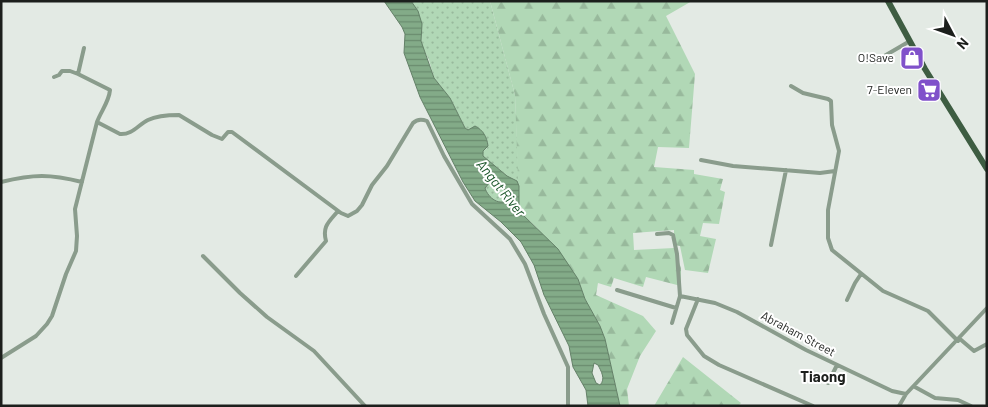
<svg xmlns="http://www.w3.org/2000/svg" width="988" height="407" viewBox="0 0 988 407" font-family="Barlow,sans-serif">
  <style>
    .grass { fill: url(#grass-dots) }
    .forest { fill: url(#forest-firs) }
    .water { fill: url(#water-rules); stroke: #648168; fill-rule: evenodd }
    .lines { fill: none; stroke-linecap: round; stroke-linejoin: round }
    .street { stroke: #8a9c8c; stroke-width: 4 }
    .primary { stroke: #3e5d42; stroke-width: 6 }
    .labels { text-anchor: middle; stroke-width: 4; stroke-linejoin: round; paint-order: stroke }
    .poi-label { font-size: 12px; fill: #1c1f1c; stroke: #fff; text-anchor: end }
    .street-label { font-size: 12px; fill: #1c1f1c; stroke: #fff }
    .water-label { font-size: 14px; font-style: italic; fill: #185427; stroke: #fff }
    .quarter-label { font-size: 15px; font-weight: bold; fill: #1c1f1c; stroke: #fff }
  </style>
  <defs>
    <pattern id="grass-dots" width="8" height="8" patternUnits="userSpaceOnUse" patternTransform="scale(1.25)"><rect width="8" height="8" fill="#b1d8b6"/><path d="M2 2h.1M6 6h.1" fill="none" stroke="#98b99c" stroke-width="1.8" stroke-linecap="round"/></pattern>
    <pattern id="forest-firs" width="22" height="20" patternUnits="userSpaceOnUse" patternTransform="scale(1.25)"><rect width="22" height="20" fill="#b1d8b6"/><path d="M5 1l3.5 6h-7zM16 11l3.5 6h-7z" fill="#98b99c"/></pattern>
    <pattern id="water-rules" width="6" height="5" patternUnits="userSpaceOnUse" patternTransform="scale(1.25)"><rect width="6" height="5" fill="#83ab88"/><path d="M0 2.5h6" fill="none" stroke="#6a8b6e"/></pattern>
  </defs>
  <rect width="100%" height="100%" fill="#e3eae4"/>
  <path class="grass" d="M 411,1 L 490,1 L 515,95 L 519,186 L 483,156 L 483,151 L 487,148 L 483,133 L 477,127 L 473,127 L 468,130 L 465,128 L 450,98 L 434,78 L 429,60 L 423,48 L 421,41 L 422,32 Z
    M 489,182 L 509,192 L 509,199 C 500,207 488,198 485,188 Z"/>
  <path class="forest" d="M 490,1 L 692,1 L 666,16 L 695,74 L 689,148 L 658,147 L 654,167 L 694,170 L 694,174 L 723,179 L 720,190 L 725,192 L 719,224 L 703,223 L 700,236 L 716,239 L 708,273 L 685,270 L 680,246 L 674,245 L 674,230 L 633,233 L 634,250 L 674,248 L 681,268 L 681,286 L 646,277 L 643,287 L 614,278 L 611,287 L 598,283 L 596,295 L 643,316 L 656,331 L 640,356 L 627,389 L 629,406 L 620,406 L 605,339 L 600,326 L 585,299 L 578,279 L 536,227 L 523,215 L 519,208 L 515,95 Z
    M 683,357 L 741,403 L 738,406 L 654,406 Z"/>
  <path class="water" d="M 384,1 L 411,1 L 418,11 L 422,24 L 421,41 L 434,78 L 450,98 L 465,128 L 468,130 L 475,126 C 483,130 487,137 488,146 L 483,151 L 483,156 L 507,176 L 517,181 L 519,186 L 519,208 L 523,215 L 558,249 L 578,279 L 585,299 L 600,326 L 605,339 L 620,406 L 588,406 L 586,390 L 573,367 L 569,346 L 544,295 L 534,265 L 521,242 L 501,222 L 475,201 L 463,182 L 420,97 L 404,53 L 405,34 L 402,27 ZM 490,182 L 509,192 L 509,199 C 500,207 488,198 485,188 ZM 594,363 L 598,365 C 601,371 606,379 600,385 L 596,383 L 592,373 Z"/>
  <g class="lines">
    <path class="street" d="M 84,48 L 78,74 L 110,90 C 109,102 101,111 97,122
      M 874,62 L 910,41
      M 54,77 L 59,75 L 62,71 L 70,71 L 78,74
      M 791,86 L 803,93 L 828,99 L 831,101 L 832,125 L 839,151 L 828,210 L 828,238 L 832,250 L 883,291 L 928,311 L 958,341
      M 701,160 L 733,166 L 820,173 L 835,171
      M 1,182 C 34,174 50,174 82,182
      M 657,234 L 669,233 L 673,235 L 677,254 L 680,296 L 672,323
      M 771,245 L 786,170
      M 203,256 L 240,293 L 267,317 L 314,351 L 365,406
      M 296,276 L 326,241 C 322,226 329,222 338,211
      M 617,290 L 676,308
      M 680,296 L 715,303 L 737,312 L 806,350 L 892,391 L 906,394
      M 698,299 L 686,329 L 687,335 L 704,356 L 719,365 L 813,406
      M 847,300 L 855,283 L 861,274
      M 960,339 L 974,351 L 987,344
      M 1,358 L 36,336 L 47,324 L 52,316 L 66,274 L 76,251 L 77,236 L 75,209 L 97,122 L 120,134 C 132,135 138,125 148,120 C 156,116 170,115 179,115 L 212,135 L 222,139 L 228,132 L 232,132 L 341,213 L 348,216 L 357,211 L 362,205 L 372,185 L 387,166 L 413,123 C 417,119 422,119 427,121 L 444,156 L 472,204 L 510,239 L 525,264 L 544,314 L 568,367 L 568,406
      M 828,383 L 837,365
      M 915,387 L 935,398 L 958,400 L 971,406
      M 899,406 L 906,394 L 987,308"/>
    <path class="primary" d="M 888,1 L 925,69 L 987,169"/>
  </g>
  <defs>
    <g id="shop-square" transform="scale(1.25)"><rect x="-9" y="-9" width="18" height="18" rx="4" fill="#8051ca" stroke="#fff"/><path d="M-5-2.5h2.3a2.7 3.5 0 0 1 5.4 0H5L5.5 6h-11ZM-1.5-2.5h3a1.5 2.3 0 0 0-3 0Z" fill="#fff"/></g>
    <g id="supermarket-square" transform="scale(1.25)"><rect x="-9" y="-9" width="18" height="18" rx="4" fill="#8051ca" stroke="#fff"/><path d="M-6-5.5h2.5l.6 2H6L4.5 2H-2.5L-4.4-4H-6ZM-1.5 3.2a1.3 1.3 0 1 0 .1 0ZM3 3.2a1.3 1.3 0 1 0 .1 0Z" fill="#fff"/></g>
  </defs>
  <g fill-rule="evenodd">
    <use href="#shop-square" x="912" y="58"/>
    <use href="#supermarket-square" x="929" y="90"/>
  </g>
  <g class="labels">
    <g class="poi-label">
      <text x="894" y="62">O!Save</text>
      <text x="912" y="94">7-Eleven</text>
    </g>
    <g class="street-label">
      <text transform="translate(798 334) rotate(28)" y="4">Abraham Street</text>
    </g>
    <g class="water-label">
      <text transform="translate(501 188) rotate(51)" y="5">Angat River</text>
    </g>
    <g class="quarter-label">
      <text x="823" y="382">Tiaong</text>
    </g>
  </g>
  <rect width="988" height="407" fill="none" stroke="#1c1f1c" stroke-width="5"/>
  <g transform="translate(953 35) rotate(131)" stroke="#ffffff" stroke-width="4" paint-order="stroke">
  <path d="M0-4L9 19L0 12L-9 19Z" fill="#1c1f1c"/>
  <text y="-8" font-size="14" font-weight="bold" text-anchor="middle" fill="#1c1f1c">N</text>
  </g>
</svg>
